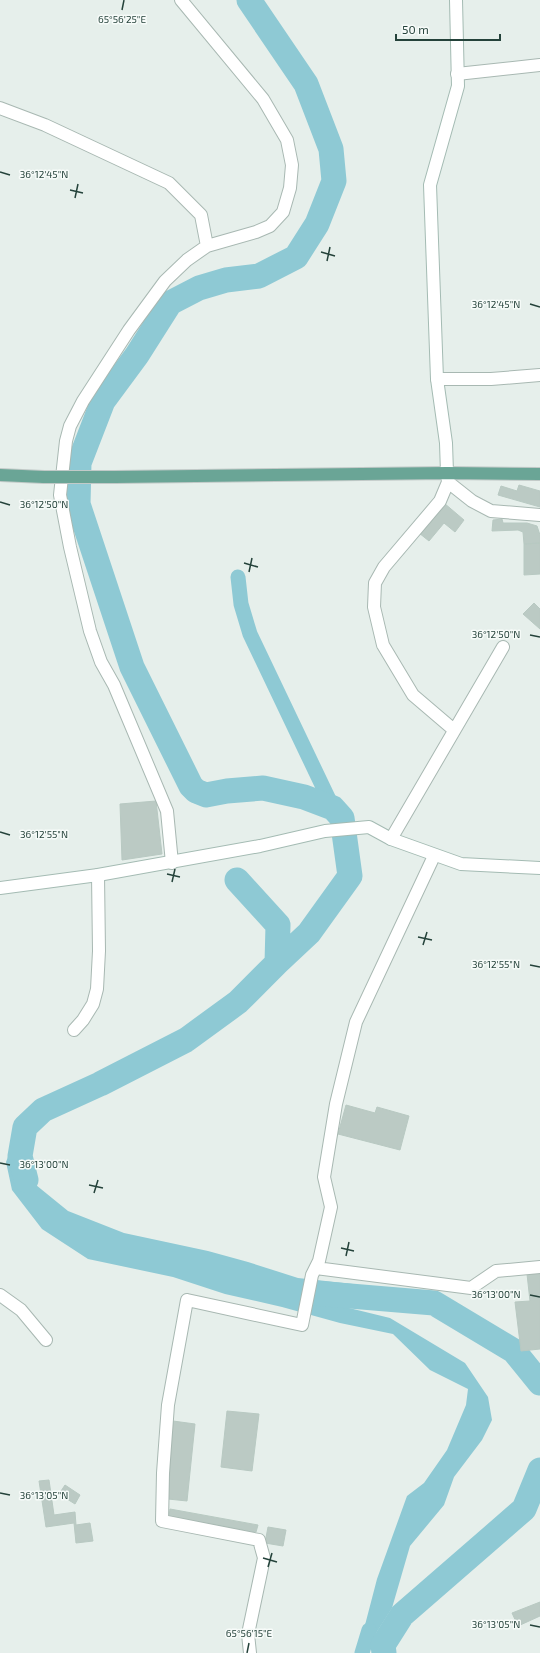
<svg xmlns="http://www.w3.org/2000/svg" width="540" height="1653" viewBox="0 0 540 1653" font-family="'Exo 2',sans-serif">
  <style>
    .water { fill: #8ec9d4 }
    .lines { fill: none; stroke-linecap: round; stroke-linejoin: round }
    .canal { stroke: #8ec9d4; stroke-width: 15 }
    .river { stroke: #8ec9d4; stroke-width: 25 }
    .building { fill: #bbcac4; stroke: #b8c9c2 }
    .street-casing { stroke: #a8b8b2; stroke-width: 14 }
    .secondary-casing { stroke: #a4bbb3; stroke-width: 14 }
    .primary-casing { stroke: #c2cac8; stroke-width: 14 }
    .street { stroke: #fff; stroke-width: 12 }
    .secondary { stroke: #fff; stroke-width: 12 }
    .primary { stroke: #6aa596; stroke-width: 12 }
    .primary-bridge-casing { stroke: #c2cac8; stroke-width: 14; stroke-linecap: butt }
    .primary-bridge { stroke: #6aa596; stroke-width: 12 }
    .ticks { fill: none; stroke: #24423a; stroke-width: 1.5 }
    .ticks-label { font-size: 10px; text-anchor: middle; fill: #24423a; stroke: #f7fbf9; stroke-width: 3; stroke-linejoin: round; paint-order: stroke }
  </style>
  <rect width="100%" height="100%" fill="#e6efeb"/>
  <path class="water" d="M 14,1141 L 30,1153 L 36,1185 L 68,1211 L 124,1233 L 208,1251 L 248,1262 L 298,1278 L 353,1284 L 345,1307 L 390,1318 L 465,1363 L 488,1397 L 492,1420 L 482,1440 L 454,1477 L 444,1505 L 410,1546 L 392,1608 L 366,1649 L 359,1648 L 377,1579 L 407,1496 L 424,1483 L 447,1450 L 466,1405 L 468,1389 L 430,1370 L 393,1334 L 340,1323 L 282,1307 L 225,1294 L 173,1277 L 88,1259 L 42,1229 L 12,1190 L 6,1162 Z"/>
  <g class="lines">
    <path class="canal" d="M 238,577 L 241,604 L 250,634 L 333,808
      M 362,1653 L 369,1630"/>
    <path class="river" d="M 249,0 L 306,84 L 331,149 L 334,181 L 317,224 L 296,257 L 259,276 L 226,280 L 199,288 L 170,303 L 137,355 L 103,401 L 79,463 L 78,504 L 132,667 L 191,786 L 196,791 L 206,795 L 227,791 L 263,788 L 304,797 L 333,808 L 342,818 L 350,876 L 309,933 L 277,963
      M 26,1180 L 20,1156 L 25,1127 L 43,1110 L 100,1084 L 186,1040 L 238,1002 L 277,963 L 278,925 L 237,880
      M 314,1293 L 434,1303 L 514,1351 L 540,1383
      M 384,1653 L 383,1645 L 402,1615 L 524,1509 L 540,1470"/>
  </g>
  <path class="building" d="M 519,485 L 540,491 L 540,507 L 498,495 L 501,486 L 517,491 Z
    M 444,503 L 464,520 L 455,532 L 444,523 L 429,541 L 419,533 Z
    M 502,519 L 503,523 L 527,523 L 537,526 L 540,535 L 540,543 L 524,544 L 523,532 L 518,530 L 492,531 L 493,520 Z
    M 540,543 L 540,574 L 524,575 L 524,544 Z
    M 534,603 L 540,609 L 540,629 L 523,614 Z
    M 156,801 L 162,854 L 122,860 L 120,804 Z
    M 346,1105 L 375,1113 L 377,1107 L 409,1116 L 400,1150 L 338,1134 Z
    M 540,1272 L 540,1349 L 521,1351 L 515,1302 L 530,1301 L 527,1274 Z
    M 227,1411 L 259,1414 L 252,1471 L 221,1467 Z
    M 173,1421 L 195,1424 L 187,1501 L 168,1499 Z
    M 49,1480 L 54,1515 L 75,1512 L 76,1525 L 90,1523 L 93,1541 L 76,1543 L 74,1523 L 46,1527 L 39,1481 Z
    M 65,1485 L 80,1495 L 75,1504 L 59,1494 Z
    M 170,1509 L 258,1525 L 256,1532 L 169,1516 Z
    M 268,1527 L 286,1530 L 283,1546 L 265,1543 Z
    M 540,1602 L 540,1616 L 518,1626 L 512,1613 Z"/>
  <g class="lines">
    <g class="street-casing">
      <path id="street" d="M 457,74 L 540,65
        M 0,108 L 45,125 L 169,183 L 201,215 L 207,246
        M 437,379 L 491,379 L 540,375
        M 447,473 L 448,482 L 440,501 L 384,567 L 375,583 L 374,607 L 383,645 L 413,695 L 454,730
        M 448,482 L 472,501 L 491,511 L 540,515
        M 391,839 L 503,647
        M 172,863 L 167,811 L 114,685 L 101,662 L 90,631 L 70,547 L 60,495 L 66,441 L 70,426 L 83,401 L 129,330 L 165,281 L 187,260 L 207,246 L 256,232 L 270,226 L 283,212 L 290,188 L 292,165 L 287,140 L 263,99 L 181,0
        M 74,1030 L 83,1020 L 93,1004 L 97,989 L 99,951 L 98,875
        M 316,1268 L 471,1288 L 496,1271 L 540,1267
        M 0,1295 L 21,1310 L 46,1340
        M 250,1653 L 248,1634 L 264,1558 L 259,1540 L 162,1521 L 163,1473 L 168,1405 L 187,1300 L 302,1325 L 312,1275 L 319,1261 L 331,1207 L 324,1177 L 336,1104 L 356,1022 L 434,856"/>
    </g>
    <g class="secondary-casing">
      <path id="secondary" d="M 447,473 L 446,443 L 437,379 L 430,185 L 458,86 L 456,0
        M 0,888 L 98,875 L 260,846 L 325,831 L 369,827 L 391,839 L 461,864 L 540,868"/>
    </g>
    <g class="primary-casing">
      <path id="primary" d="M 0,475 L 44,477
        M 115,477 L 447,473 L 540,474"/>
    </g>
    <use href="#street" class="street"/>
    <use href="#secondary" class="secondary"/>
    <use href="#primary" class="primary"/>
    <g class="primary-bridge-casing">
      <path id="primary-bridge" d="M 44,477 L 115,477"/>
    </g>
    <use href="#primary-bridge" class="primary-bridge"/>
  </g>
  <path class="ticks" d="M 122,10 L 124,0M 0,172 L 10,175M 70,190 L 83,193M 75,198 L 78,184M 321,252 L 335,256M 327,261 L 330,247M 530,304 L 540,307M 0,502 L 10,505M 244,563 L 258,567M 249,572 L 252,558M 530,635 L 540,637M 0,832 L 10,835M 167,874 L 180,877M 172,882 L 175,869M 418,937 L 432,940M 423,945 L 427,932M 530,965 L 540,967M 0,1163 L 10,1165M 89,1185 L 103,1188M 94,1193 L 98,1180M 341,1248 L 354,1251M 346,1256 L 349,1242M 530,1295 L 540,1297M 0,1493 L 10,1495M 263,1558 L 277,1562M 268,1567 L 272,1553M 530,1625 L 540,1627M 247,1653 L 249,1643"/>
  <g class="ticks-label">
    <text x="122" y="23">65°56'25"E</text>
    <text x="44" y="178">36°12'45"N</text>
    <text x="496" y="308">36°12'45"N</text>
    <text x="44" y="508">36°12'50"N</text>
    <text x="496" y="638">36°12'50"N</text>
    <text x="44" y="838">36°12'55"N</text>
    <text x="496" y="968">36°12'55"N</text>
    <text x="44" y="1168">36°13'00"N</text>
    <text x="496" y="1298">36°13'00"N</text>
    <text x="44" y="1499">36°13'05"N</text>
    <text x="496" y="1628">36°13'05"N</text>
    <text x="249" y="1637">65°56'15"E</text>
  </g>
  <path d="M396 34v6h104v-6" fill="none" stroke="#24423a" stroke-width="2"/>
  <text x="402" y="34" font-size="12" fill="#24423a" stroke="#f7fbf9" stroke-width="3" paint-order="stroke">50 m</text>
</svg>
